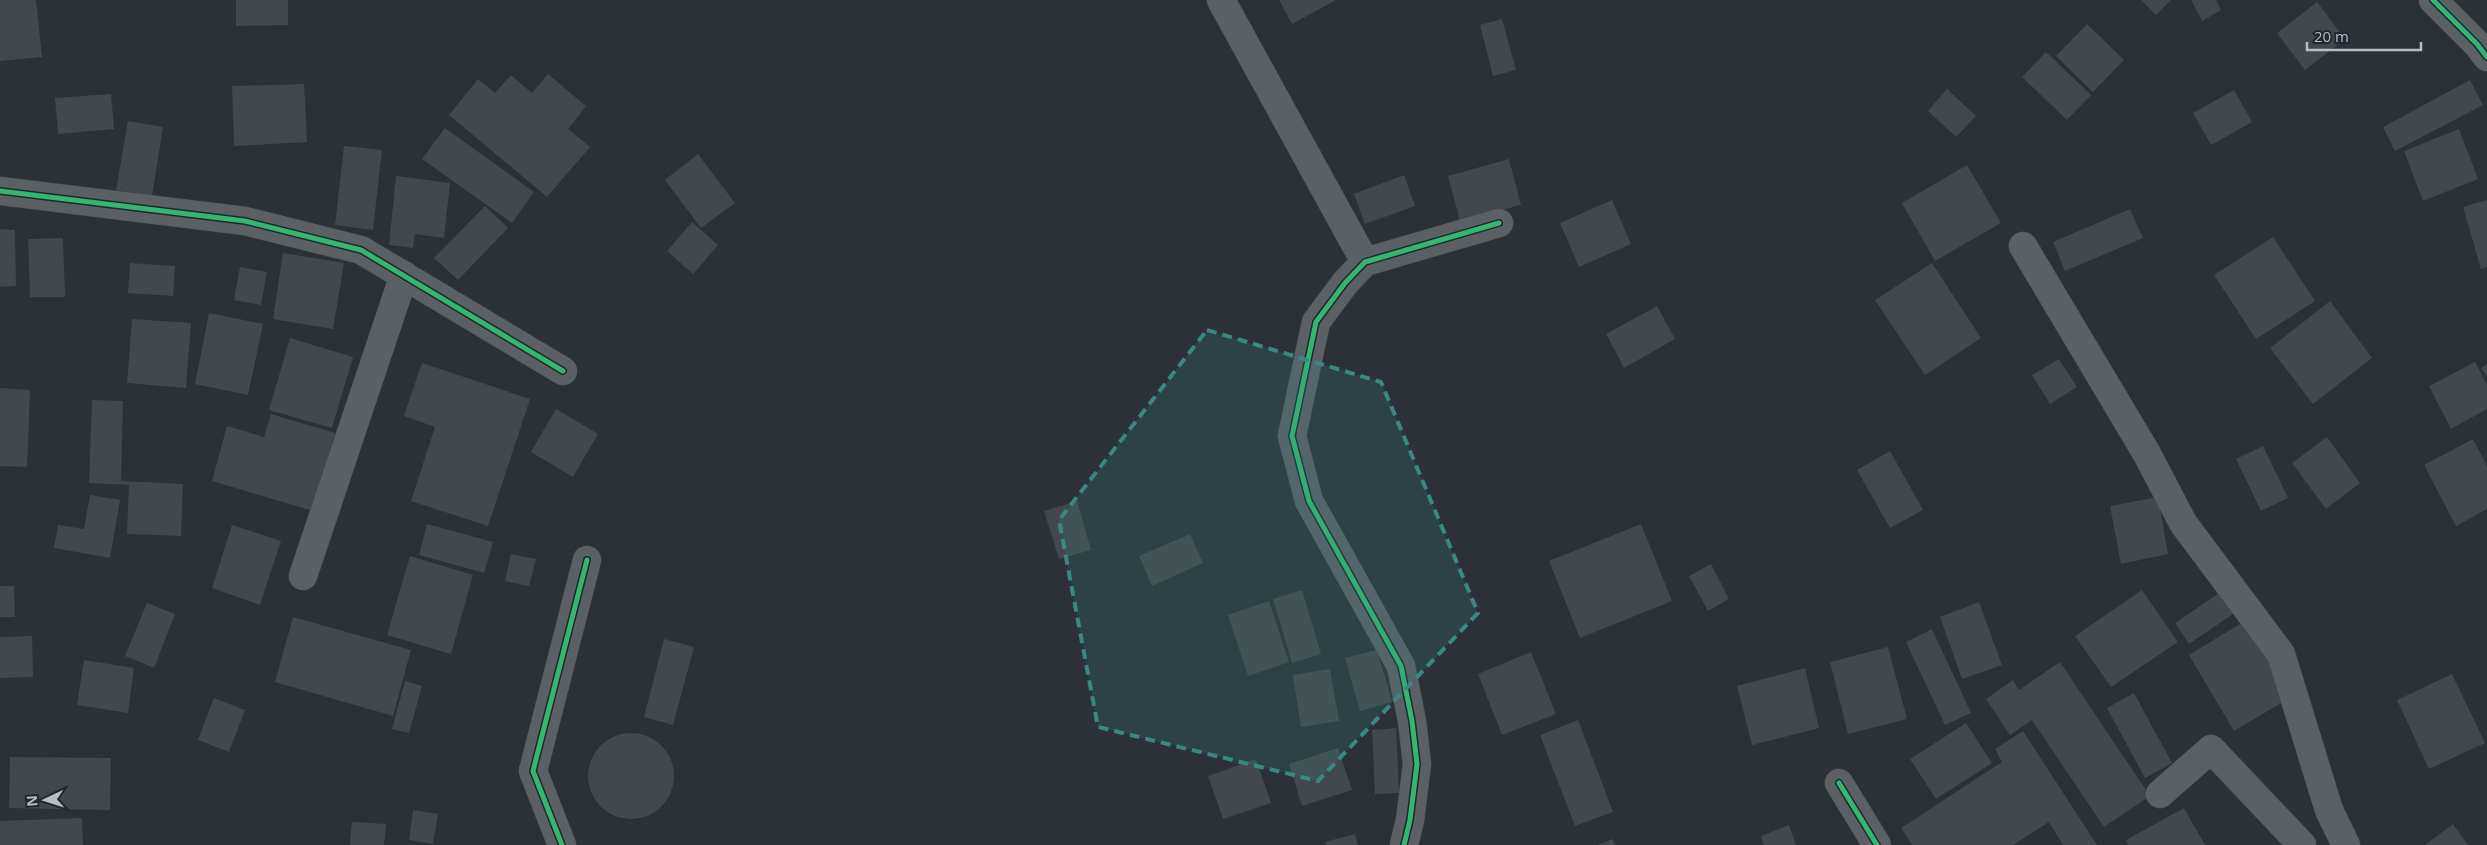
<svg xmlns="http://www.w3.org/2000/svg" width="2487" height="845" viewBox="0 0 2487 845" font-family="'Open Sans',sans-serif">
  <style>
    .building { fill: #43484c }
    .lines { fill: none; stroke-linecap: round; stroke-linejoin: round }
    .minor-casing { stroke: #494d51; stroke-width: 29 }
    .minor { stroke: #5b6064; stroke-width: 28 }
    .cycleway-casing { stroke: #1f2830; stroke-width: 8 }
    .cycleway { stroke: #33b770; stroke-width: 5 }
    .marked { fill: #398884; fill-opacity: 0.2; stroke: #398884; stroke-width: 4; stroke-dasharray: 10 6; stroke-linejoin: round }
  </style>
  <rect width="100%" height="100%" fill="#2b3136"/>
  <path class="building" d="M 0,0 L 36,0 L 42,57 L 0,61 Z
    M 236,0 L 288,0 L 288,25 L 236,26 Z
    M 1279,0 L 1336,0 L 1292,24 Z
    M 2141,0 L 2171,0 L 2156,15 Z
    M 2191,0 L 2216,0 L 2221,10 L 2202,21 Z
    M 2317,2 L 2345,39 L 2305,70 L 2277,33 Z
    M 1502,19 L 1516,70 L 1493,76 L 1480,25 Z
    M 2087,24 L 2124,60 L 2093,92 L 2056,56 Z
    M 2046,52 L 2091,95 L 2067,120 L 2022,77 Z
    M 548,74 L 586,106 L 568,129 L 590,147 L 547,197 L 449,115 L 478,79 L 495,93 L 511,75 L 532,93 Z
    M 2470,80 L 2483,105 L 2395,151 L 2383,127 Z
    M 304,84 L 307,142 L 234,146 L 232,86 Z
    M 1947,89 L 1976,116 L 1956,137 L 1928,111 Z
    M 2234,90 L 2252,122 L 2211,145 L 2193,113 Z
    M 111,94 L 114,129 L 58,134 L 55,98 Z
    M 128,121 L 163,127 L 152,196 L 116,190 Z
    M 445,128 L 534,192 L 512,223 L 422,159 Z
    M 2459,129 L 2478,179 L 2423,201 L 2404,151 Z
    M 344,146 L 382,150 L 373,230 L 335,225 Z
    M 698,154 L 735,203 L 701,228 L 665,180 Z
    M 1509,159 L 1521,205 L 1460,221 L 1448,176 Z
    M 1967,165 L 2001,223 L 1935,261 L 1902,203 Z
    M 1404,175 L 1415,206 L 1365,224 L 1354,194 Z
    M 396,176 L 450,183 L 444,238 L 415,234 L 413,248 L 389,245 Z
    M 1612,200 L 1631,244 L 1579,267 L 1560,223 Z
    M 2487,200 L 2487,267 L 2481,269 L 2463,207 Z
    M 485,206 L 508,228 L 458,280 L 434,258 Z
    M 2130,209 L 2143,238 L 2065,271 L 2053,242 Z
    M 692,222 L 718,245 L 693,274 L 667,251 Z
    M 0,229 L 15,230 L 16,286 L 0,287 Z
    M 2273,237 L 2315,301 L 2256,339 L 2214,275 Z
    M 63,238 L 65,297 L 30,297 L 28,239 Z
    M 283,253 L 344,263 L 333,329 L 273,319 Z
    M 130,263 L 175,266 L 173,296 L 128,293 Z
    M 1932,263 L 1981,338 L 1925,375 L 1875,300 Z
    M 240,267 L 267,272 L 261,305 L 234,300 Z
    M 2330,301 L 2372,358 L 2313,404 L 2270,348 Z
    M 1657,306 L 1675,339 L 1624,368 L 1606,334 Z
    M 209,313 L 263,324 L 248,395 L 195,384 Z
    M 132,319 L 191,323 L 186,388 L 127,383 Z
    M 290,338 L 353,357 L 332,428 L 269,410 Z
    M 2059,359 L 2077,387 L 2050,404 L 2032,375 Z
    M 2475,362 L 2487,385 L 2487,409 L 2451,429 L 2429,386 Z
    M 422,363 L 530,399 L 488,526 L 411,501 L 435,427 L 404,416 Z
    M 2487,364 L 2487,376 L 2481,368 Z
    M 0,388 L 30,390 L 27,467 L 0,466 Z
    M 92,400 L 123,401 L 121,481 L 183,484 L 181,536 L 127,534 L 129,485 L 89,483 Z
    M 556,409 L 598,434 L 573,477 L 531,452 Z
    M 271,414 L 335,433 L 313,511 L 212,481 L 227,426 L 264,437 Z
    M 2327,437 L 2360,483 L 2326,509 L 2292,463 Z
    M 2473,439 L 2487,466 L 2487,509 L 2456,526 L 2424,465 Z
    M 2263,446 L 2288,498 L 2261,511 L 2236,459 Z
    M 1890,451 L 1923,510 L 1890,528 L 1857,470 Z
    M 90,495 L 120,500 L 110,558 L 54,548 L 58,525 L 84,529 Z
    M 2158,497 L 2168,554 L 2121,564 L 2110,506 Z
    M 1077,501 L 1091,550 L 1059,559 L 1044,511 Z
    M 427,524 L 493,542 L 484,573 L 419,555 Z
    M 1641,524 L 1672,601 L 1580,638 L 1549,561 Z
    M 232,525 L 281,541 L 260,605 L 212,588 Z
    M 1190,534 L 1203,563 L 1152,586 L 1139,556 Z
    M 511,554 L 536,559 L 529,586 L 505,581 Z
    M 410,556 L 473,575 L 451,654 L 387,635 Z
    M 1711,564 L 1729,599 L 1708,611 L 1689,576 Z
    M 0,586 L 14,586 L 15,617 L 0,617 Z
    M 2225,589 L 2239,610 L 2189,644 L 2175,623 Z
    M 1302,590 L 1321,654 L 1292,663 L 1273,599 Z
    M 2142,590 L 2178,642 L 2111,687 L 2075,636 Z
    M 1269,601 L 1289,662 L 1248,676 L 1228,615 Z
    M 1979,602 L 2002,665 L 1962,679 L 1940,617 Z
    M 147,603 L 175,614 L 154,668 L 125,656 Z
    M 293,617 L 411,650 L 393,716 L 275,682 Z
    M 2248,619 L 2293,696 L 2234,731 L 2189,655 Z
    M 1932,629 L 1971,713 L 1945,725 L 1906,642 Z
    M 32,636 L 33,677 L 0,678 L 0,637 Z
    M 664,639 L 694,647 L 673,725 L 644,717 Z
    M 1888,647 L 1907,719 L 1848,734 L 1830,662 Z
    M 1377,650 L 1392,702 L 1360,711 L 1345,658 Z
    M 1531,652 L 1556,714 L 1502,735 L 1478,674 Z
    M 84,660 L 134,668 L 128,713 L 77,705 Z
    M 2060,662 L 2150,796 L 2104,827 L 2032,720 L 2010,735 L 1986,699 L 2013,680 L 2019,690 Z
    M 1805,668 L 1819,728 L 1752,745 L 1737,686 Z
    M 1330,669 L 1339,721 L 1301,727 L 1293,675 Z
    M 2452,674 L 2485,743 L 2429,769 L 2397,700 Z
    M 405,681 L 422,686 L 409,733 L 392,729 Z
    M 2134,693 L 2172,763 L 2145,778 L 2107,708 Z
    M 214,698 L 245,710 L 229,752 L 198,740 Z
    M 1578,720 L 1613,812 L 1575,826 L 1540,735 Z
    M 1966,723 L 1992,763 L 1936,799 L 1910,759 Z
    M 1396,728 L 1399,793 L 1375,794 L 1372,730 Z
    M 2023,731 L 2097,845 L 2063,845 L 2049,822 L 2013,845 L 1912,845 L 1901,828 L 2002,762 L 1995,749 Z
    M588 776a43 43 0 1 1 86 0a43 43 0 1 1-86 0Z
    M 1338,748 L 1352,790 L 1302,806 L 1289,764 Z
    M 10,757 L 111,758 L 110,810 L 9,808 Z
    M 1256,759 L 1271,803 L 1223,819 L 1208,776 Z
    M 2184,808 L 2205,845 L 2128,845 L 2126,840 Z
    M 413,810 L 438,814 L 433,844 L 409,840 Z
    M 82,818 L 83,845 L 0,845 L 0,821 Z
    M 352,822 L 386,824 L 384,845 L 350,845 Z
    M 2453,824 L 2468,845 L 2425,845 Z
    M 1789,825 L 1796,845 L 1764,845 L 1761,836 Z
    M 1355,834 L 1358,845 L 1326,845 L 1325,842 Z
    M 1613,839 L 1615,845 L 1597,845 Z"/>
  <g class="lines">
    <g class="minor-casing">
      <path id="minor" d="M 1221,0 L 1365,262
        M 2433,0 L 2477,44 L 2487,57
        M 0,191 L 245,221 L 361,250 L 563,371
        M 2023,246 L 2147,454 L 2183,523 L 2281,654 L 2329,810 L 2346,845
        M 303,576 L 404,275
        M 1839,783 L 1877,845
        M 2160,794 L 2211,749 L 2302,845
        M 562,845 L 533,771 L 587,560
        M 1404,845 L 1410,820 L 1417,764 L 1412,721 L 1401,666 L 1309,501 L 1292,436 L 1316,322 L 1345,283 L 1365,262 L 1499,223"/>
    </g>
    <use href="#minor" class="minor"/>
    <g class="cycleway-casing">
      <path id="cycleway" d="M 2433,0 L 2477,44 L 2487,57
        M 0,191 L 245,221 L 361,250 L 563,371
        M 1839,783 L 1877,845
        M 562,845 L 533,771 L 587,560
        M 1404,845 L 1410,820 L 1417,764 L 1412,721 L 1401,666 L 1309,501 L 1292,436 L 1316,322 L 1345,283 L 1365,262 L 1499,223"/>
    </g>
    <use href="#cycleway" class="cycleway"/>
  </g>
  <path class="marked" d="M 1207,330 L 1381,382 L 1478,613 L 1318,781 L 1098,727 L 1059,520 Z"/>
  <g transform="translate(45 800) rotate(266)" stroke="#1f2830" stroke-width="4" paint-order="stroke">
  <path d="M0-4L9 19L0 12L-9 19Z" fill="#b6bec6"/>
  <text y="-8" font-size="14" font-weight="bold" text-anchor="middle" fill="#b6bec6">N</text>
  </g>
  <path d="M2307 42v8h114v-8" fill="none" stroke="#b6bec6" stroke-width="2.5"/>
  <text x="2314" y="42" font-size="15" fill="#b6bec6" stroke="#1f2830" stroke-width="4" paint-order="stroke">20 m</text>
</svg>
